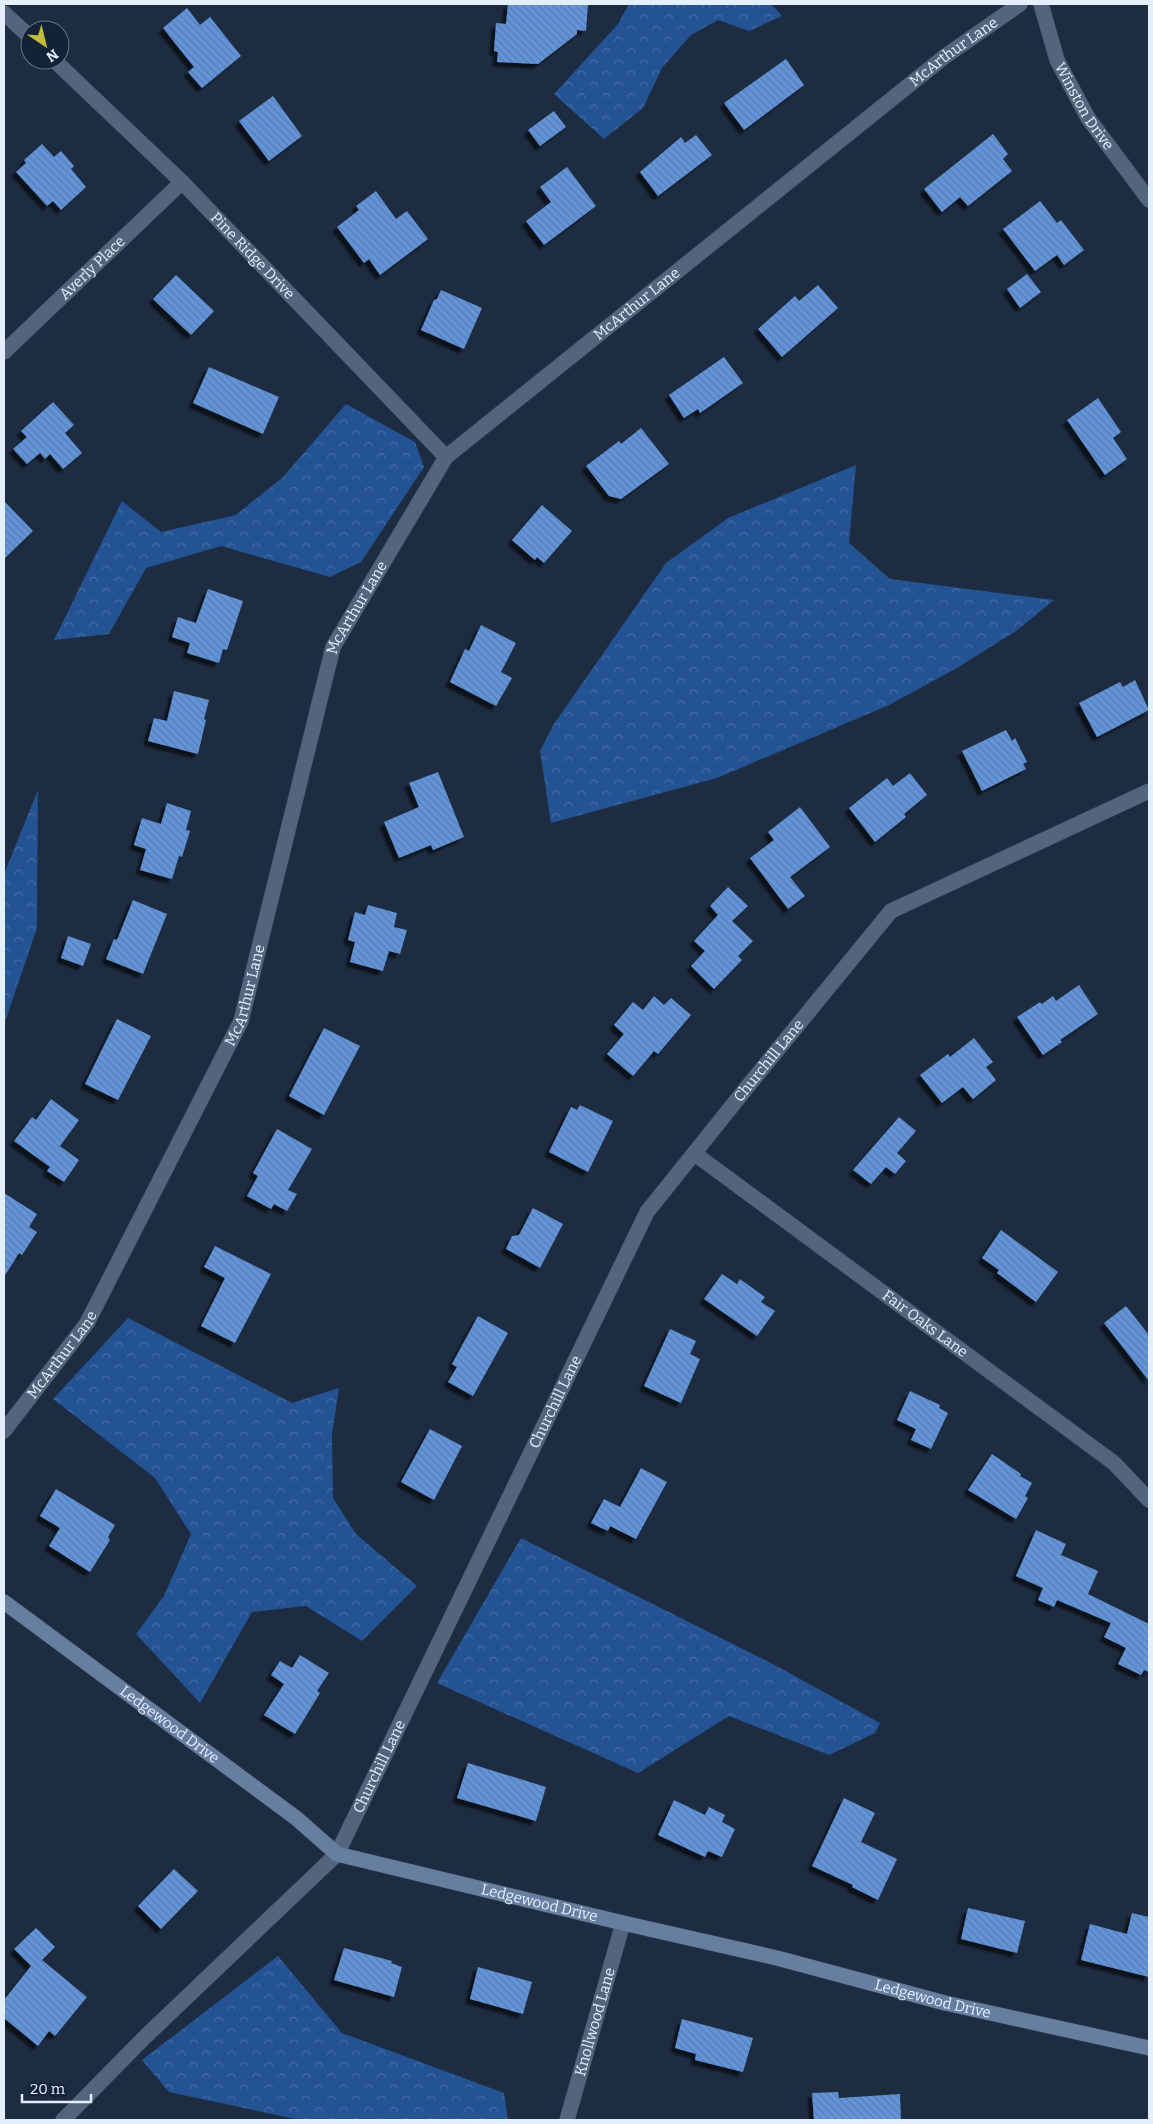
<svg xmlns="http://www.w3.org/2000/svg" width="1153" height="2124" viewBox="0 0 1153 2124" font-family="Bitter,serif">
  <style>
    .forest { fill: url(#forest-crowns) }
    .building { fill: url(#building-back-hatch); filter: url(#shadow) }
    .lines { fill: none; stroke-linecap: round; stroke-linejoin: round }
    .street-casing { stroke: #3b495a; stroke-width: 16 }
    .secondary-casing { stroke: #3b495a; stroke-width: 16 }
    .street { stroke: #53657d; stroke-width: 15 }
    .secondary { stroke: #667fa0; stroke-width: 15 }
    .labels { text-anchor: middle; stroke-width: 5; stroke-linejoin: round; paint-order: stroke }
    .street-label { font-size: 15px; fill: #e4effd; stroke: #132237 }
  </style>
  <defs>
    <pattern id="forest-crowns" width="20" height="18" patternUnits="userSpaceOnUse" patternTransform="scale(1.25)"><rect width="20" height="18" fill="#235393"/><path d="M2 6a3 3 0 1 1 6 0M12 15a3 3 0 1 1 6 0" fill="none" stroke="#436ca3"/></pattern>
    <pattern id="building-back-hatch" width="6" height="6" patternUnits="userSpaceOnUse" patternTransform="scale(1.25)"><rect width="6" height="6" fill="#6294d9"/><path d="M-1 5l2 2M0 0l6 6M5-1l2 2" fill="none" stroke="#597daf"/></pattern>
    <filter id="shadow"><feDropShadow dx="-4.5" dy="4.5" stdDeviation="1" flood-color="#0009"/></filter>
  </defs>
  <rect width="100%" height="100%" fill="#1d2c41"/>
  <path class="forest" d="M 629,4 L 771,4 L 782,16 L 749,31 L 718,20 L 691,35 L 662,68 L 643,108 L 604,139 L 554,94 L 618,24 Z
    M 346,404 L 415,442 L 424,467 L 361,562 L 330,577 L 221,546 L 146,568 L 109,634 L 54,640 L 122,501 L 161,532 L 236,515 L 283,477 Z
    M 856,465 L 849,543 L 890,579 L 1054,600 L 1016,631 L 957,668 L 889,705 L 717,778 L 551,823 L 540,751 L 554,724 L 666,563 L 728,518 Z
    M 38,790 L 37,928 L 4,1025 L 4,874 Z
    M 128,1318 L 292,1403 L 339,1388 L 332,1435 L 333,1498 L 356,1534 L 417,1586 L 362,1641 L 306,1606 L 252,1612 L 200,1703 L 136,1634 L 164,1596 L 191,1534 L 155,1478 L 53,1399 Z
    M 521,1538 L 771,1663 L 880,1723 L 875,1733 L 829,1755 L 729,1716 L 638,1773 L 437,1683 Z
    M 278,1956 L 342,2033 L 504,2093 L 508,2120 L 300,2120 L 169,2092 L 142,2060 Z"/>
  <path class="building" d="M 508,4 L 588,4 L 586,31 L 577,30 L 577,34 L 538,64 L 497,62 L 498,52 L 494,51 L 496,23 L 506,24 Z
    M 187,8 L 200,25 L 210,17 L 241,56 L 202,88 L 188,72 L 194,67 L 163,28 Z
    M 786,59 L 804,85 L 744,130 L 724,103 Z
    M 273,96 L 302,136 L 269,161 L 239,121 Z
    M 554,111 L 566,127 L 540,146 L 528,130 Z
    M 993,134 L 1008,154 L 1003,159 L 1012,171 L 968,206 L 960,197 L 942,212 L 924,189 Z
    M 696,135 L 712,155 L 658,196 L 640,172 L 681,137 L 685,143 Z
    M 42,144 L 54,157 L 61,151 L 74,166 L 71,169 L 86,187 L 61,210 L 53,201 L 47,206 L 16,172 L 26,163 L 24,160 Z
    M 567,167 L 596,206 L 544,245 L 526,221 L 551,202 L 540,187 Z
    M 376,191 L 396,219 L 407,211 L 428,239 L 380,275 L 369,259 L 364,263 L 337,227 L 359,210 L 356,206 Z
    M 1040,201 L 1057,223 L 1061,220 L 1084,250 L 1064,265 L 1057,255 L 1035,271 L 1003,229 Z
    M 1027,274 L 1041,292 L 1020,308 L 1007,289 Z
    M 176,275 L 214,311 L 191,335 L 153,299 Z
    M 818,285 L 838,308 L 782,357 L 758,329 L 795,296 L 799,301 Z
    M 441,290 L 482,308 L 464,349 L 421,330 L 434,300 L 437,299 Z
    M 724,357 L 743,383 L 700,413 L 698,409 L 684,418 L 669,395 Z
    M 209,367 L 279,397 L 263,434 L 193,403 Z
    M 1098,398 L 1121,432 L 1113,438 L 1127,459 L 1105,475 L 1067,420 Z
    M 53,402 L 74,425 L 65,433 L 82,453 L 63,469 L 50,454 L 45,459 L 40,453 L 27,464 L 13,449 L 27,437 L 21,431 Z
    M 641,428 L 669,464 L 621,499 L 609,496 L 586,466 L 619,441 L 621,444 Z
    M 4,501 L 33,531 L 4,559 Z
    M 542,505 L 572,531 L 544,563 L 537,557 L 535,560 L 512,540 Z
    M 208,589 L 243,601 L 227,650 L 223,649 L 219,663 L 187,653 L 190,643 L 172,637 L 178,617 L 196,623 Z
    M 481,625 L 516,643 L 501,672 L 512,678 L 496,706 L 450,682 L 465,649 L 469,651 Z
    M 1135,680 L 1149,710 L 1097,737 L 1079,703 L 1120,682 L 1123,687 Z
    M 174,691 L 209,700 L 204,719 L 206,720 L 198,754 L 148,741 L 154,718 L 167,721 Z
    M 1006,730 L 1012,741 L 1015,738 L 1027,762 L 1023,764 L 1026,769 L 982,791 L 962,751 Z
    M 438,772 L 464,837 L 433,850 L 431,845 L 399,858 L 384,822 L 419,807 L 409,783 Z
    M 910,773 L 927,795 L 904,814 L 906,817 L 875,842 L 849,808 L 887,778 L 893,786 Z
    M 167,803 L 191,811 L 186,830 L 190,831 L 182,857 L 179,856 L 172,879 L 140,870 L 146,849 L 134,845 L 142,818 L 161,824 Z
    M 800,807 L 830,847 L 790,877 L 805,896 L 788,909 L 750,858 L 774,840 L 768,832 Z
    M 728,887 L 748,906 L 732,921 L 753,941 L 738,956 L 742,960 L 714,989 L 691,966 L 705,951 L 694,941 L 718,915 L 710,906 Z
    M 133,900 L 167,914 L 143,974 L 106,959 L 114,939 L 117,940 Z
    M 368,905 L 397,913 L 394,927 L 407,930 L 400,954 L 389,951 L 383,971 L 350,962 L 355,942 L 348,940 L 355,912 L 365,915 Z
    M 68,936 L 91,944 L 83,966 L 61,958 Z
    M 1079,985 L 1098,1014 L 1060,1040 L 1062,1042 L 1043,1055 L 1017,1017 L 1040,1002 L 1042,1004 L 1053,996 L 1056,1001 Z
    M 654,996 L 664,1005 L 671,998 L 691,1015 L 658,1054 L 654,1051 L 633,1076 L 607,1054 L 624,1034 L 614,1025 L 633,1002 L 643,1010 Z
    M 117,1019 L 151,1036 L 118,1100 L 85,1084 Z
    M 324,1028 L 360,1046 L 324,1115 L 289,1096 Z
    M 974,1038 L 993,1062 L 986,1067 L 996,1080 L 973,1099 L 963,1087 L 942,1103 L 920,1075 L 948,1054 L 950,1057 Z
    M 51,1099 L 79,1120 L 60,1146 L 79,1160 L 64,1182 L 47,1171 L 50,1167 L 14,1141 L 32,1117 L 36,1120 Z
    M 580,1105 L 613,1121 L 588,1172 L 549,1152 L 571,1107 L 577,1110 Z
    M 899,1117 L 916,1131 L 897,1153 L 906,1161 L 895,1174 L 886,1167 L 871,1184 L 853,1170 Z
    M 277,1129 L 312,1149 L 288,1190 L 297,1194 L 287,1211 L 274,1204 L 271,1209 L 247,1196 L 258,1176 L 253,1173 Z
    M 4,1193 L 37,1214 L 29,1227 L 37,1232 L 22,1255 L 19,1253 L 4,1277 Z
    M 533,1208 L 563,1224 L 540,1268 L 506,1249 L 512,1236 L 519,1235 Z
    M 1001,1230 L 1058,1272 L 1036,1302 L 997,1273 L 999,1270 L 982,1258 Z
    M 215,1246 L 271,1274 L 235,1343 L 201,1326 L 225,1278 L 204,1267 Z
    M 722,1274 L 737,1284 L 740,1279 L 765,1297 L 761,1302 L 775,1311 L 757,1336 L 704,1299 Z
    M 1126,1306 L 1149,1335 L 1149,1381 L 1104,1323 Z
    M 478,1316 L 508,1333 L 473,1396 L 448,1382 L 457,1367 L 452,1364 Z
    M 670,1329 L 696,1341 L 690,1354 L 700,1359 L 681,1403 L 644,1386 Z
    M 910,1391 L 940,1405 L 939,1408 L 948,1413 L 931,1449 L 911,1440 L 916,1429 L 897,1420 Z
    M 430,1429 L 462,1446 L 434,1500 L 401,1482 Z
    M 992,1454 L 1021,1474 L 1020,1476 L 1032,1483 L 1025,1496 L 1028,1498 L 1016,1519 L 968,1490 Z
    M 641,1468 L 667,1482 L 636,1539 L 610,1526 L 608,1531 L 591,1523 L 604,1499 L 620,1507 Z
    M 56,1489 L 115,1525 L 108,1537 L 110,1540 L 90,1572 L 49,1546 L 60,1528 L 40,1516 Z
    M 1036,1530 L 1066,1544 L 1061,1555 L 1098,1571 L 1088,1594 L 1149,1624 L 1149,1672 L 1144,1670 L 1141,1675 L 1118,1664 L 1126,1648 L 1104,1637 L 1111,1623 L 1057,1600 L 1054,1607 L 1038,1600 L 1043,1588 L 1016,1576 Z
    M 300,1655 L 329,1673 L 317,1691 L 320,1693 L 295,1734 L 264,1715 L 284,1684 L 271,1675 L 280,1661 L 292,1668 Z
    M 468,1763 L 546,1787 L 536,1821 L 457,1798 Z
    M 844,1798 L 875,1813 L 861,1842 L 897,1859 L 878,1900 L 852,1887 L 853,1885 L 812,1866 Z
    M 674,1800 L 705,1815 L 709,1807 L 725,1815 L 722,1822 L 735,1829 L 722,1857 L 708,1851 L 705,1857 L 658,1835 Z
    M 174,1869 L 198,1891 L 161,1929 L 138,1906 Z
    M 968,1908 L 1025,1921 L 1017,1953 L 961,1939 Z
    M 1132,1913 L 1149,1917 L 1149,1977 L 1081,1960 L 1090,1924 L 1127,1934 Z
    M 36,1928 L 55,1947 L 42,1960 L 87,1997 L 55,2036 L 49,2031 L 38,2046 L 4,2018 L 4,2000 L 31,1966 L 14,1949 Z
    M 344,1948 L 392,1961 L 391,1963 L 402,1967 L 394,1997 L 334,1980 Z
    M 478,1967 L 532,1982 L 523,2014 L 470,1999 Z
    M 682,2019 L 753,2038 L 743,2072 L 695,2060 L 696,2054 L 675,2048 Z
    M 838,2092 L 839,2098 L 900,2094 L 901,2120 L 814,2120 L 812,2093 Z"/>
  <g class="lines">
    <g class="street-casing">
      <g id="street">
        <path id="s1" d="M 1041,4 L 1057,60 L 1088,118 L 1149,200"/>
        <path d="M 4,13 L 30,37"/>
        <path id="s2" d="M 54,60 L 182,182 L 446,457"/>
        <path id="s3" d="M 4,352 L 182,182"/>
        <path id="s4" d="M 695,1154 L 1114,1463 L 1149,1500"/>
        <path id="s5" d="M 4,1431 L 87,1323 L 241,1021 L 333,647 L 446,457 L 944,57 L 1020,4"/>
        <path id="s6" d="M 63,2120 L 147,2035 L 337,1854 L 647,1212 L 752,1081 L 891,911 L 1149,791"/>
        <path id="s7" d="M 567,2120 L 623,1923"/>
      </g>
    </g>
    <g class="secondary-casing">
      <g id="secondary">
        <path id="s8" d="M 4,1602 L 296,1818 L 337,1854 L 623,1923 L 777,1958 L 945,2003 L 1149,2048"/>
      </g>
    </g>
    <use href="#street" class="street"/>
    <use href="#secondary" class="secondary"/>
  </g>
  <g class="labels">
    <g class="street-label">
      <text dy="5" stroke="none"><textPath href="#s5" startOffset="1731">McArthur Lane</textPath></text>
      <text dy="5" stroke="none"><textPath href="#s1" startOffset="112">Winston Drive</textPath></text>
      <text dy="5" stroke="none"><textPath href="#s2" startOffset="279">Pine Ridge Drive</textPath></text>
      <text dy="5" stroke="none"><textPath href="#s3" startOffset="122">Averly Place</textPath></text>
      <text dy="5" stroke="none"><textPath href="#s5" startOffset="1326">McArthur Lane</textPath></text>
      <text dy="5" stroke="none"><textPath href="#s5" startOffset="906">McArthur Lane</textPath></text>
      <text dy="5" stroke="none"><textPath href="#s5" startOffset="501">McArthur Lane</textPath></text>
      <text dy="5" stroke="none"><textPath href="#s6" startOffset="1289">Churchill Lane</textPath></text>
      <text dy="5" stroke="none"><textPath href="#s4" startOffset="286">Fair Oaks Lane</textPath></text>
      <text dy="5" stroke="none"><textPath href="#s5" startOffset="96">McArthur Lane</textPath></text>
      <text dy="5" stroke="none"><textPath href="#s6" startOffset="884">Churchill Lane</textPath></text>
      <text dy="5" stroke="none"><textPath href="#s8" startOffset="206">Ledgewood Drive</textPath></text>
      <text dy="5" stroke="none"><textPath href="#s6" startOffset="479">Churchill Lane</textPath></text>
      <text dy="5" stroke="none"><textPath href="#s8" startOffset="626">Ledgewood Drive</textPath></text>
      <text dy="5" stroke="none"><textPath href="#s8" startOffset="1031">Ledgewood Drive</textPath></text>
      <text dy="5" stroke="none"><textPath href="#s7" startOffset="102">Knollwood Lane</textPath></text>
    </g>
  </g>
  <rect width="1153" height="2124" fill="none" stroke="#e4effd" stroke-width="10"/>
  <g transform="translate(45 45) rotate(145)"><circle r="24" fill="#132237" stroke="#677486"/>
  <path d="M0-4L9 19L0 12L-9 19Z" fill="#c3bd3e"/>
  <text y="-8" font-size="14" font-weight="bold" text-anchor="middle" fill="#e4effd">N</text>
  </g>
  <path d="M22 2094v8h69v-8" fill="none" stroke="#e4effd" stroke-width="2.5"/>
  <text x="30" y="2094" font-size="15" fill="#e4effd" stroke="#132237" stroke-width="4" paint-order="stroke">20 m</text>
</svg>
